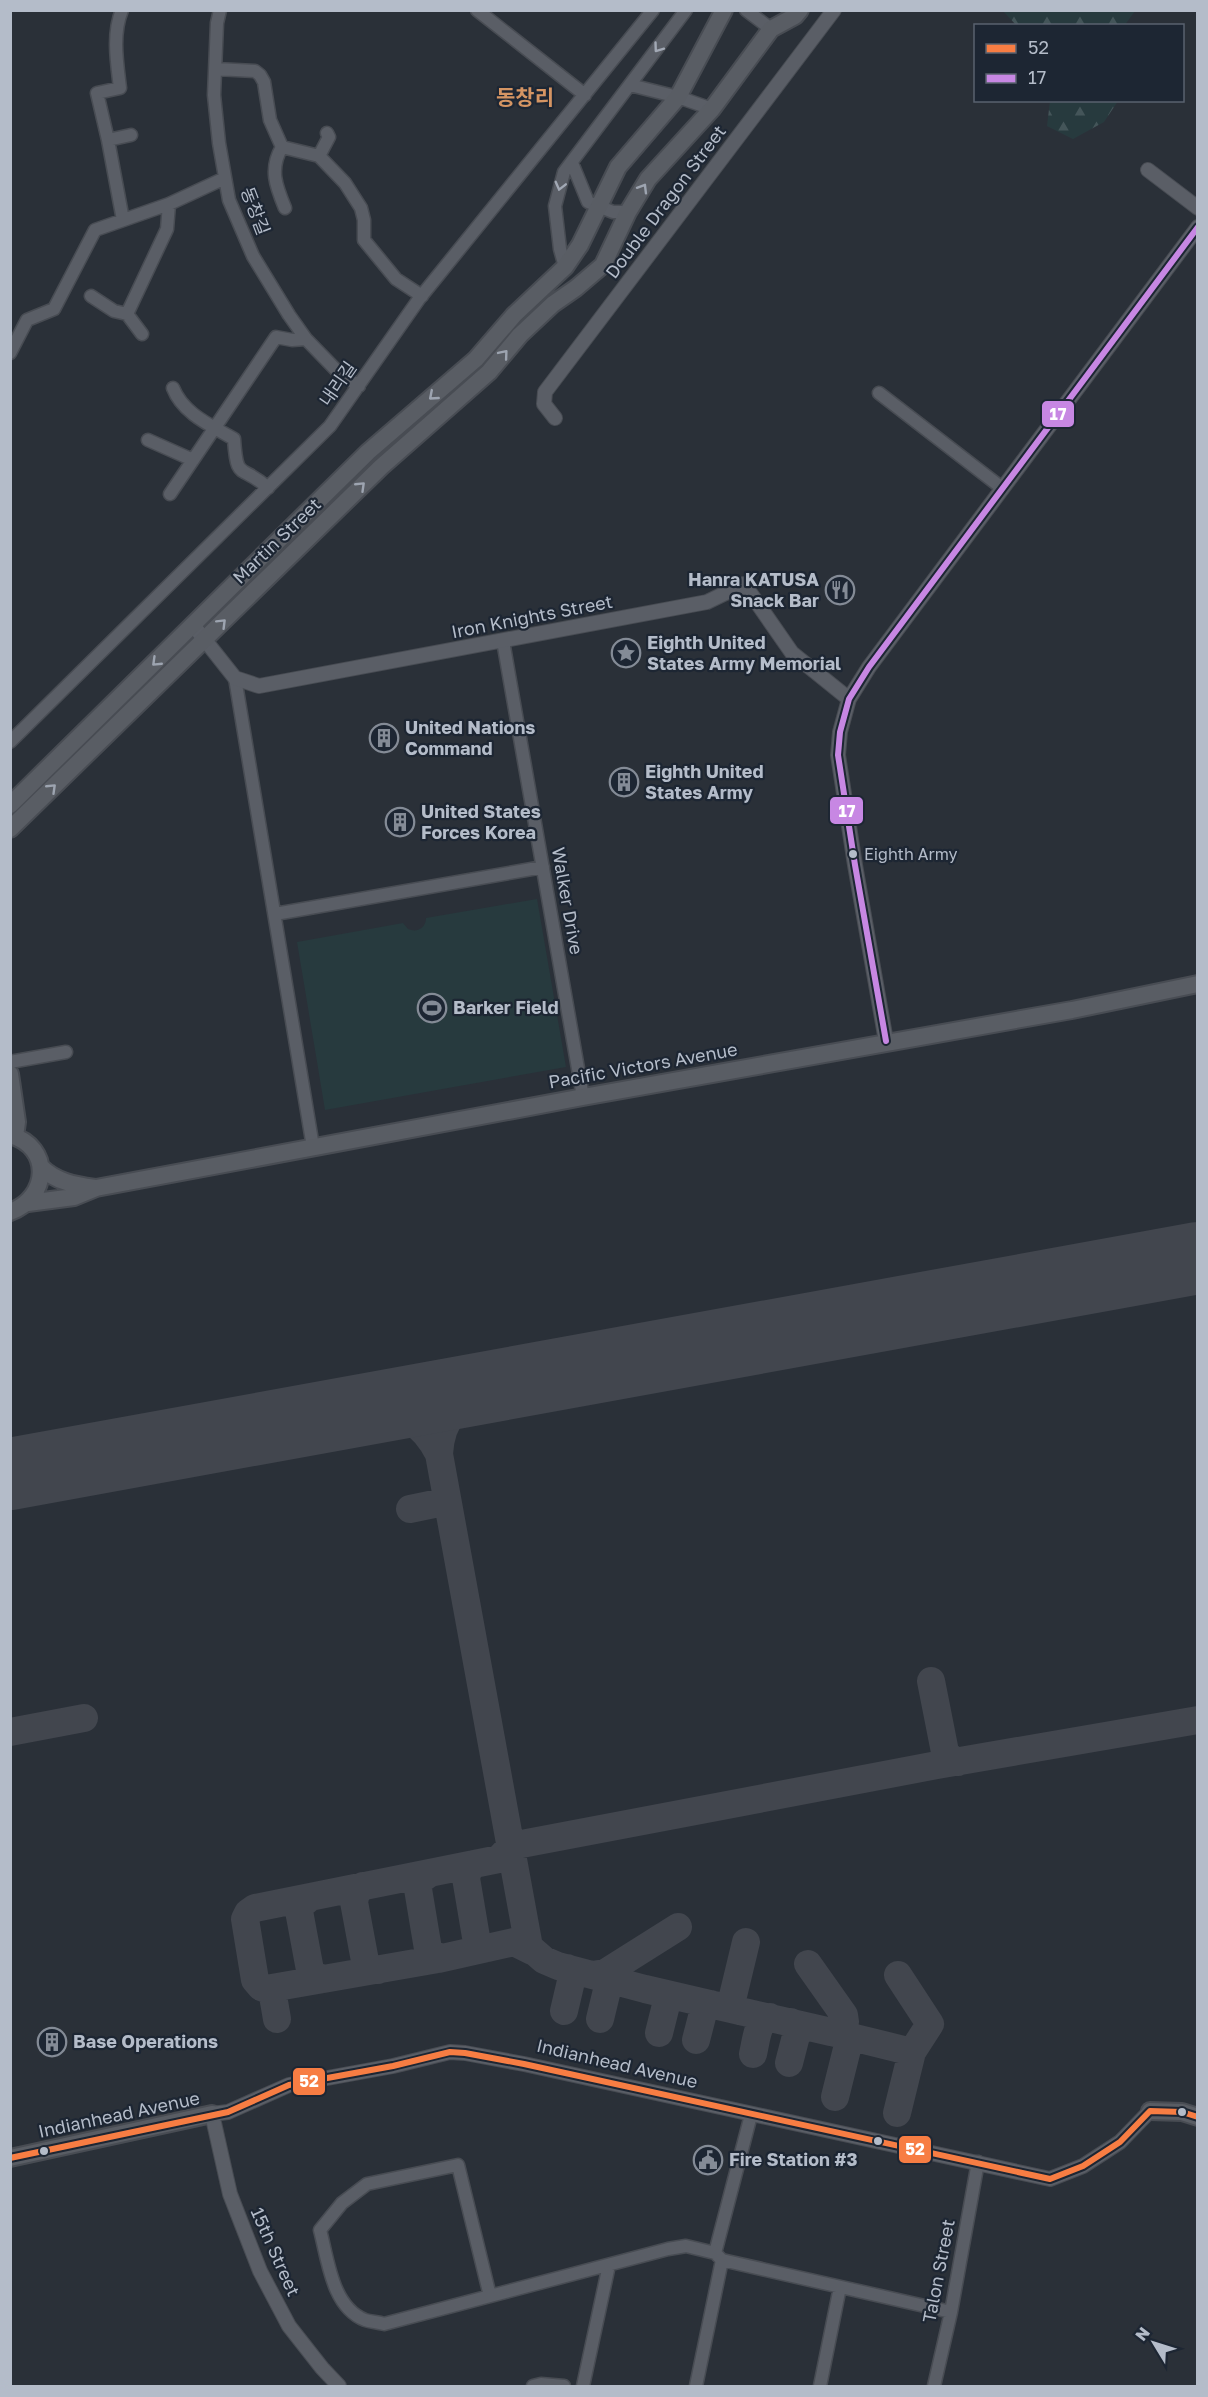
<svg xmlns="http://www.w3.org/2000/svg" width="1208" height="2397" viewBox="0 0 1208 2397" font-family="'Golos Text','Noto Sans KR',sans-serif">
  <style>
    .green { fill: #273a3e }
    .forest { fill: url(#forest-firs) }
    .lines { fill: none; stroke-linecap: round; stroke-linejoin: round }
    .taxiway { stroke: #42464e; stroke-width: 28 }
    .runway { stroke: #42464e; stroke-width: 72 }
    .minor-casing { stroke: #484c53; stroke-width: 15 }
    .tertiary-casing { stroke: #484c53; stroke-width: 16 }
    .secondary-casing { stroke: #484c53; stroke-width: 20 }
    .minor { stroke: #5a5e66; stroke-width: 12 }
    .tertiary { stroke: #5a5e66; stroke-width: 14 }
    .secondary { stroke: #595d64; stroke-width: 16 }
    .bus-1-casing { stroke: #1d2633; stroke-width: 10 }
    .bus-2-casing { stroke: #1d2633; stroke-width: 10 }
    .bus-1 { stroke: #f77d43; stroke-width: 6 }
    .bus-2 { stroke: #c787e3; stroke-width: 6 }
    .oneway { stroke: #a2a9b5 }
    .oneway2 { stroke: #9da4b0 }
    .bus-dot { fill: #b4bcc9; stroke: #1d2633; stroke-width: 2 }
    .labels { text-anchor: middle; stroke-width: 4.5; stroke-linejoin: round; paint-order: stroke }
    .bus-label { font-size: 16px; fill: #b4bcc9; stroke: #1d2633; text-anchor: start }
    .street-label { font-size: 18px; fill: #b4bcc9; stroke: #1d2633 }
    .poi-label { font-size: 18px; font-weight: bold; fill: #b4bcc9; stroke: #1d2633; text-anchor: start }
    .quarter-label { font-size: 21px; font-weight: bold; fill: #d59563; stroke: #1d2633 }
    .line-badge { stroke: #1d2633; stroke-width: 2 }
    .badge-label { font-size: 16px; text-anchor: middle; font-weight: bold; fill: #fff }
  </style>
  <defs>
    <pattern id="forest-firs" width="22" height="20" patternUnits="userSpaceOnUse" patternTransform="scale(1.5)"><rect width="22" height="20" fill="#273a3e"/><path d="M5 1l3.5 6h-7zM16 11l3.5 6h-7z" fill="#445559"/></pattern>
  </defs>
  <rect width="100%" height="100%" fill="#2a3038"/>
  <path class="green" d="M 537,899 L 566,1067 L 325,1110 L 297,942 L 403,923 L 408,929 C 417,933 426,928 426,918 Z"/>
  <path class="forest" d="M 1003,11 L 1135,11 L 1124,26 L 1016,25 Z
    M 1050,101 L 1050,100 L 1118,101 L 1104,122 L 1073,139 L 1047,126 Z"/>
  <g class="lines">
    <path class="taxiway" d="M 493,1387 C 460,1402 441,1415 439,1454 L 529,1947 L 544,1960 L 558,1966 L 645,1989 L 831,2032 L 837,2032 L 845,2022 L 844,2015 L 808,1964
      M 366,1410 C 402,1413 422,1420 439,1454
      M 410,1509 L 439,1503 L 443,1503 L 449,1509
      M 931,1681 L 945,1752 L 952,1760 L 958,1762
      M 10,1732 L 84,1718
      M 474,1864 L 468,1871 L 466,1878 L 476,1937 L 480,1944 L 488,1948
      M 430,1873 L 420,1880 L 418,1889 L 428,1949 L 438,1959
      M 363,1886 L 356,1893 L 354,1902 L 365,1961 L 370,1967 L 378,1970
      M 309,1898 L 302,1904 L 299,1911 L 310,1970 L 315,1976 L 323,1979
      M 532,1951 L 514,1942 L 438,1959 L 266,1989 L 261,1987 L 255,1980 L 245,1919 L 248,1913 L 255,1908 L 499,1859 L 511,1846 L 937,1765 L 1198,1720
      M 592,1975 L 605,1973 L 678,1927
      M 272,1990 L 277,2019
      M 564,2011 L 572,1977 L 567,1968
      M 740,2011 L 733,2005 L 732,2000 L 746,1942
      M 600,2019 L 608,1986 L 603,1978
      M 831,2032 L 912,2052 L 930,2024 L 898,1975
      M 659,2033 L 667,2001 L 662,1993
      M 696,2040 L 704,2009 L 711,2004
      M 753,2054 C 756,2042 757,2020 770,2017
      M 789,2063 L 797,2032 L 791,2022
      M 835,2097 L 850,2037
      M 897,2113 L 912,2052"/>
    <path class="runway" d="M 10,1474 L 1198,1258"/>
    <g class="minor-casing">
      <path id="minor" d="M 122,10 C 112,34 117,63 120,88 L 97,93 L 108,140 L 123,220
        M 220,10 L 217,23 L 214,95 L 219,143 L 229,200 L 253,256 L 289,315 L 306,339 L 340,374 L 359,386
        M 477,10 L 585,95
        M 746,10 L 771,29
        M 216,69 L 255,71 L 260,75 L 264,82 L 270,120 L 282,147 L 319,156 L 345,183 L 361,208 L 364,220 L 364,240 L 396,279 L 422,296
        M 630,85 L 678,97 L 712,109
        M 108,140 L 131,135
        M 282,147 C 269,169 276,186 285,208
        M 319,156 L 329,137 L 327,133
        M 572,163 L 588,202 L 613,212 L 628,212
        M 565,267 L 560,249 L 555,206 L 564,172 L 686,10
        M 91,296 L 114,311 L 127,314 L 167,229 L 169,204
        M 127,314 L 142,334
        M 10,353 L 27,320 L 54,309 L 95,230 L 169,204 L 225,178
        M 173,388 C 183,414 212,426 234,439 C 237,483 241,463 268,488
        M 879,393 L 1002,488
        M 148,440 L 193,460
        M 170,494 L 276,337 L 292,340 L 306,339
        M 503,641 L 583,1097
        M 235,678 L 313,1147
        M 10,742 L 330,426 L 419,299 L 653,10
        M 275,914 L 543,867
        M 10,1062 L 66,1052
        M 722,2260 L 951,2312
        M 490,2296 L 458,2165 L 367,2184 L 342,2203 L 320,2230 C 328,2260 332,2307 365,2320 C 371,2322 378,2322 384,2324 L 668,2249 L 686,2246 L 715,2253
        M 533,2386 L 541,2384 L 564,2386
        M 583,2386 L 609,2265
        M 696,2386 L 722,2260 L 715,2253 L 751,2115
        M 820,2386 L 840,2287
        M 934,2386 L 951,2312 L 978,2162"/>
    </g>
    <g class="tertiary-casing">
      <path id="tertiary" d="M 1148,170 L 1198,208
        M 555,418 L 544,404 L 545,392 L 834,10
        M 193,625 L 235,678 L 259,686 L 707,602 L 744,584 L 792,653 L 849,699
        M 886,1041 L 855,865 L 838,755 L 840,732 L 849,699 L 869,667 L 1198,227
        M 339,2386 L 322,2368 L 289,2326 L 260,2271 L 230,2194 L 212,2114 L 228,2112 L 289,2085 L 393,2066 L 450,2052 L 465,2053 L 524,2064 L 1050,2179 L 1083,2166 L 1120,2142 L 1150,2111"/>
    </g>
    <g class="secondary-casing">
      <path id="secondary" d="M 10,805 L 368,452 L 476,359 L 514,315 L 565,267 L 580,245 L 618,167 L 678,97 L 724,10
        M 10,829 L 381,467 L 489,372 L 520,335 L 553,304 L 576,288 L 603,265 L 628,212 L 648,179 L 712,109 L 771,29 L 795,16 L 800,10
        M 10,1074 L 17,1122 L 15,1136
        M 10,1135 C 53,1147 49,1198 10,1212
        M 41,1167 C 56,1182 75,1185 95,1188
        M 28,1203 L 74,1197 L 96,1188 L 583,1097 L 1072,1010 L 1198,984
        M 1150,2111 L 1182,2112 L 1198,2117
        M 10,2158 L 212,2114"/>
    </g>
    <use href="#minor" class="minor"/>
    <use href="#tertiary" class="tertiary"/>
    <use href="#secondary" class="secondary"/>
    <g class="bus-1-casing">
      <path id="bus-1" d="M 10,2158 L 228,2112 L 289,2085 L 393,2066 L 450,2052 L 465,2053 L 524,2064 L 1050,2179 L 1083,2166 L 1120,2142 L 1150,2111 L 1182,2112 L 1198,2117"/>
    </g>
    <g class="bus-2-casing">
      <path id="bus-2" d="M 886,1041 L 855,865 L 838,755 L 840,732 L 849,699 L 869,667 L 1198,227"/>
    </g>
    <use href="#bus-1" class="bus-1"/>
    <use href="#bus-2" class="bus-2"/>
  </g>
  <defs><path id="oneway-chevron" d="M-2-3.5L2.5 0L-2 3.5" fill="none" stroke-width="1.6" stroke-linecap="round" stroke-linejoin="round" transform="scale(1.5)"/></defs>
  <g class="oneway">
    <use href="#oneway-chevron" transform="translate(658 48) rotate(126)"/>
    <use href="#oneway-chevron" transform="translate(560 186) rotate(104)"/>
  </g>
  <g class="oneway2">
    <use href="#oneway-chevron" transform="translate(643 188) rotate(-59)"/>
    <use href="#oneway-chevron" transform="translate(504 354) rotate(-50)"/>
    <use href="#oneway-chevron" transform="translate(433 396) rotate(139)"/>
    <use href="#oneway-chevron" transform="translate(361 486) rotate(-44)"/>
    <use href="#oneway-chevron" transform="translate(222 623) rotate(-45)"/>
    <use href="#oneway-chevron" transform="translate(156 662) rotate(136)"/>
    <use href="#oneway-chevron" transform="translate(52 788) rotate(-44)"/>
  </g>
  <defs>
    <g id="restaurant-ring" transform="scale(1.5)"><circle r="9.5" fill="#1d2633" stroke="#848b96" stroke-width="1.5"/><path d="M-5-6h1v4h1v-4h1v4h1v-4h1v5L-1.5 .5V6h-2V.5L-5-1ZM5-6V6H3V1.5H1.5Q1.5-4 5-6Z" fill="#848b96"/></g>
    <g id="sight-ring" transform="scale(1.5)"><circle r="9.5" fill="#1d2633" stroke="#848b96" stroke-width="1.5"/><path d="M0-6L1.8-2.2L6-1.7L2.9 1.2L3.7 5.4L0 3.3L-3.7 5.4L-2.9 1.2L-6-1.7L-1.8-2.2Z" fill="#848b96"/></g>
    <g id="building-ring" transform="scale(1.5)"><circle r="9.5" fill="#1d2633" stroke="#848b96" stroke-width="1.5"/><path d="M-4-6H4V6H1V3H-1V6H-4ZM-2.5-4.3h1.7v1.8h-1.7ZM.8-4.3h1.7v1.8H.8ZM-2.5-1h1.7V.8h-1.7ZM.8-1h1.7V.8H.8Z" fill="#848b96"/></g>
    <g id="stadium-ring" transform="scale(1.5)"><circle r="9.5" fill="#1d2633" stroke="#848b96" stroke-width="1.5"/><path d="M0-5a6.5 5 0 1 0 0 10a6.5 5 0 1 0 0-10ZM-3.5-1.8h7v3.6h-7Z" fill="#848b96"/></g>
    <g id="civic-ring" transform="scale(1.5)"><circle r="9.5" fill="#1d2633" stroke="#848b96" stroke-width="1.5"/><path d="M-.6-6.5H3V-4.5H.6V-3L4-1V1h2V6H-6V1h2V-1L-.6-3ZM-1.2 2.5V6h2.4V2.5Z" fill="#848b96"/></g>
  </defs>
  <g fill-rule="evenodd">
    <use href="#restaurant-ring" x="840" y="590"/>
    <use href="#sight-ring" x="626" y="653"/>
    <use href="#building-ring" x="384" y="738"/>
    <use href="#building-ring" x="624" y="782"/>
    <use href="#building-ring" x="400" y="822"/>
    <use href="#stadium-ring" x="432" y="1008"/>
    <use href="#building-ring" x="52" y="2042"/>
    <use href="#civic-ring" x="708" y="2160"/>
  </g>
  <g class="bus-dot">
    <circle cx="853" cy="854" r="5"/>
    <circle cx="1182" cy="2112" r="5"/>
    <circle cx="878" cy="2141" r="5"/>
    <circle cx="44" cy="2151" r="5"/>
  </g>
  <g class="labels">
    <g class="bus-label">
      <text x="864" y="860">Eighth Army</text>
    </g>
    <g class="street-label">
      <text transform="translate(666 202) rotate(-53)" y="6">Double Dragon Street</text>
      <text transform="translate(255 211) rotate(69)" y="6">동창길</text>
      <text transform="translate(338 384) rotate(-55)" y="6">내리길</text>
      <text transform="translate(277 541) rotate(-44)" y="6">Martin Street</text>
      <text transform="translate(532 617) rotate(-11)" y="6">Iron Knights Street</text>
      <text transform="translate(567 901) rotate(80)" y="6">Walker Drive</text>
      <text transform="translate(643 1066) rotate(-10)" y="6">Pacific Victors Avenue</text>
      <text transform="translate(617 2064) rotate(13)" y="6">Indianhead Avenue</text>
      <text transform="translate(119 2115) rotate(-12)" y="6">Indianhead Avenue</text>
      <text transform="translate(275 2252) rotate(66)" y="6">15th Street</text>
      <text transform="translate(939 2271) rotate(-79)" y="6">Talon Street</text>
    </g>
    <g class="poi-label">
      <text x="819" y="586" text-anchor="end">Hanra KATUSA<tspan x="819" dy="21">Snack Bar</tspan></text>
      <text x="647" y="649">Eighth United<tspan x="647" dy="21">States Army Memorial</tspan></text>
      <text x="405" y="734">United Nations<tspan x="405" dy="21">Command</tspan></text>
      <text x="645" y="778">Eighth United<tspan x="645" dy="21">States Army</tspan></text>
      <text x="421" y="818">United States<tspan x="421" dy="21">Forces Korea</tspan></text>
      <text x="453" y="1014">Barker Field</text>
      <text x="73" y="2048">Base Operations</text>
      <text x="729" y="2166">Fire Station #3</text>
    </g>
    <g class="quarter-label">
      <text x="525" y="105">동창리</text>
    </g>
  </g>
  <g class="line-badge">
    <rect x="1041" y="400" width="34" height="28" rx="6" fill="#c787e3"/>
    <rect x="829" y="796" width="35" height="29" rx="6" fill="#c787e3"/>
    <rect x="292" y="2067" width="34" height="29" rx="6" fill="#f77d43"/>
    <rect x="898" y="2135" width="34" height="29" rx="6" fill="#f77d43"/>
  </g>
  <g class="badge-label">
    <text x="1058" y="420">17</text>
    <text x="847" y="817">17</text>
    <text x="309" y="2087">52</text>
    <text x="915" y="2155">52</text>
  </g>
  <rect width="1208" height="2397" fill="none" stroke="#b4bcc9" stroke-width="24"/>
  <rect x="974" y="24" width="210" height="78" fill="#1d2633" stroke="#59626f" stroke-width="1.5"/>
  <rect x="986" y="44" width="30" height="9" fill="#f77d43" stroke="#59626f" stroke-width="1.5"/>
  <text x="1028" y="54" font-size="18" fill="#b4bcc9">52</text>
  <rect x="986" y="74" width="30" height="9" fill="#c787e3" stroke="#59626f" stroke-width="1.5"/>
  <text x="1028" y="84" font-size="18" fill="#b4bcc9">17</text>
  <g transform="translate(1154 2343) rotate(308)" stroke="#1d2633" stroke-width="4.5" paint-order="stroke">
  <path d="M0-4.5L10 22L0 15L-10 22Z" fill="#b4bcc9"/>
  <text y="-9" font-size="16" font-weight="bold" text-anchor="middle" fill="#b4bcc9">N</text>
  </g>
</svg>
